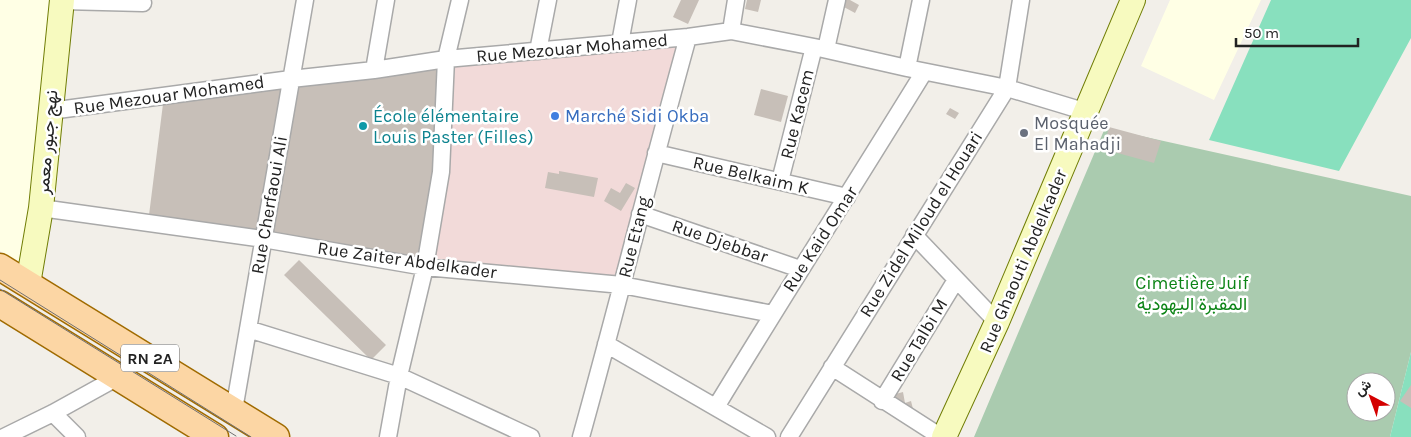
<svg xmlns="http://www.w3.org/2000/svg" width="1411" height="437" viewBox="0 0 1411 437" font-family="Karla,Vazirmatn,sans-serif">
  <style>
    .commercial { fill: #f2dad9 }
    .education { fill: #ffffe5 }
    .cemetery { fill: #aacbaf; fill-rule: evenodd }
    .pitch { fill: #88e0be }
    .building { fill: #c7bfb8 }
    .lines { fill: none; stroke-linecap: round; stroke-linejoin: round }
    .street-casing { stroke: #a9a9a9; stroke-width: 19 }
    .secondary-casing { stroke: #707d05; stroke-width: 26 }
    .primary-casing { stroke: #a06b00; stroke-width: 29 }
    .street { stroke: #fff; stroke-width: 16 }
    .secondary { stroke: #f7fabf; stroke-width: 24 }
    .primary { stroke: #fcd6a4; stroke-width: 26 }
    .tram { stroke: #707070; stroke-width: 1 }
    .shop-dot { fill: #3f7fe0; stroke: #fff; stroke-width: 2 }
    .culture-dot { fill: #0f9aa8; stroke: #fff; stroke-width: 2 }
    .worship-dot { fill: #6b7280; stroke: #fff; stroke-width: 2 }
    .labels { text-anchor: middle; stroke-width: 5; stroke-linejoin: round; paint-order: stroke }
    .shield { fill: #fff; stroke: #646464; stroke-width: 1 }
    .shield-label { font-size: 16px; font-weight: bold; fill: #222 }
    .street-label { font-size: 18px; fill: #222; stroke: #fff }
    .culture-label { font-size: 18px; fill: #0d838f; stroke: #fff; text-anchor: start }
    .shop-label { font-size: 18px; fill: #366cbe; stroke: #fff; text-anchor: start }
    .worship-label { font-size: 18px; fill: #5b616d; stroke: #fff; text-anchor: start }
    .park-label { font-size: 18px; fill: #0c8416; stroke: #fff }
  </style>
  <rect width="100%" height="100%" fill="#f2efe9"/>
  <path class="commercial" d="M 688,37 L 622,285 L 425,267 L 446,59 Z"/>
  <path class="education" d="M 0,0 L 50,0 L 26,259 L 22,264 L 0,251 Z
    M 1170,0 L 1261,0 L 1214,100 L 1141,66 Z"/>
  <path class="cemetery" d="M 1105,128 L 1411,196 L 1411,352 L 1390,437 L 974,437 ZM 1356,382 L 1386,382 L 1386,412 L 1356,412 Z"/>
  <path class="pitch" d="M 1271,0 L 1411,0 L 1411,38 L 1339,171 L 1209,140 Z
    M 1411,352 L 1411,437 L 1390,437 Z"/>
  <path class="building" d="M 681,0 L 699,0 L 688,24 L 673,17 Z
    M 747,0 L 761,0 L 758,12 L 745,9 Z
    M 845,0 L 850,0 L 859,5 L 855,13 L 842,6 Z
    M 446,59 L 425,267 L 263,239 L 291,79 Z
    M 285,87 L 256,238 L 148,223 L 164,96 Z
    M 761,89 L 788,96 L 781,122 L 754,115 Z
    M 950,108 L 959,113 L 955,119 L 946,114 Z
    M 1109,127 L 1161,141 L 1154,163 L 1103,149 Z
    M 559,171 L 598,178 L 594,197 L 545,188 L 548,172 L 559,174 Z
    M 626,183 L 635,188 L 621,211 L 604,201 L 611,188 L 620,193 Z
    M 299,260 L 386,345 L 371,360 L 284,275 Z
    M 1411,385 L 1411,408 L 1400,401 Z
    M 903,392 L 905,403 L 911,401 L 913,409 L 897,413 L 892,395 Z"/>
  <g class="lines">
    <g class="street-casing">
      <path id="street" d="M 62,1 L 143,3
        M 731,31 L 736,0
        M 620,43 L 628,0
        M 826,49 L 837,0
        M 538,51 L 548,0
        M 907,68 L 921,0
        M 374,70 L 386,0
        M 50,111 L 291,79 L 374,70 L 446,59 L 688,37 L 731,31 L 814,47 L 907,68 L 1007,88 L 1087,112
        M 656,153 L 847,197
        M 780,181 L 814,47
        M 41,208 L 263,239 L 425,267 L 622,285 L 773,314
        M 640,214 L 800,269
        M 914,235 L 997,322
        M 248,329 L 399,376 L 531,437
        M 606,344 L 767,437
        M 832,367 L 941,437
        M 882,401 L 956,280
        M 716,407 C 784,295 855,184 924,72
        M 234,410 L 305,0
        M 53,413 L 77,437
        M 4,437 L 53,413 L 118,377
        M 388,437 L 399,376 L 425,267 L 441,172 L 446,59 L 460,0
        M 581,437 C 618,304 651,170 688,37
        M 789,437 L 1007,88 L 1021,0"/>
    </g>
    <g class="secondary-casing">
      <path id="secondary" d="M 28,284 L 41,208 L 62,0
        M 944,437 L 997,322 L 1133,0"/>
    </g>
    <g class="primary-casing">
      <path id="primary" d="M 0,267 L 276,437
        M 0,304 L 215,437"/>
    </g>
    <use href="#street" class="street"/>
    <use href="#secondary" class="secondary"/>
    <use href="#primary" class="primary"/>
    <path class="tram" d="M 0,280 L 251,437
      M 0,289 L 236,436"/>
  </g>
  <circle class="shop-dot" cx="555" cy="116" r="5"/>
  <circle class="culture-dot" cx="363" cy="126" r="5"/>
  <circle class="worship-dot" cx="1024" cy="133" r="5"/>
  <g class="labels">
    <rect class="shield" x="121" y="344.5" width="58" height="27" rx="4"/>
    <g class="shield-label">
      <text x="150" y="364">RN 2A</text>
    </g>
    <g class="street-label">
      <text transform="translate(572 48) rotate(-5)" y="6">Rue Mezouar Mohamed</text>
      <text transform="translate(169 95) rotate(-8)" y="6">Rue Mezouar Mohamed</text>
      <text transform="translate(797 114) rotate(-76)" y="6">Rue Kacem</text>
      <text transform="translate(47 142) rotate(-85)" y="6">نهج جبور معمر</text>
      <text transform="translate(751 175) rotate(13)" y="6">Rue Belkaim K</text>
      <text transform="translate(269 205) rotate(-80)" y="6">Rue Cherfaoui Ali</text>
      <text transform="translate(921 224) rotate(-58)" y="6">Rue Zidel Miloud el Houari</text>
      <text transform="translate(634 237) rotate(-76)" y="6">Rue Etang</text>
      <text transform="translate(820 239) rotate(-57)" y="6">Rue Kaid Omar</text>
      <text transform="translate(720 241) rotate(19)" y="6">Rue Djebbar</text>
      <text transform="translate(407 260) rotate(8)" y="6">Rue Zaiter Abdelkader</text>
      <text transform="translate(1023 261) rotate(-67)" y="6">Rue Ghaouti Abdelkader</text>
      <text transform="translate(919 340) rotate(-59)" y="6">Rue Talbi M</text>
    </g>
    <g class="culture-label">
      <text x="373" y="122">École élémentaire<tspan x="373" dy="21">Louis Paster (Filles)</tspan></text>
    </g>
    <g class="shop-label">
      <text x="565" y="122">Marché Sidi Okba</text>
    </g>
    <g class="worship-label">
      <text x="1034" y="129">Mosquée<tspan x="1034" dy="21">El Mahadji</tspan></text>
    </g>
    <g class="park-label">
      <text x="1192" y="289">Cimetière Juif<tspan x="1192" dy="21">المقبرة اليهودية</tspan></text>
    </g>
  </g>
  <g transform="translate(1371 397) rotate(319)"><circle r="24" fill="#ffffff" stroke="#a7a7a7"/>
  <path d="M0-4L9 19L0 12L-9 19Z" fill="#d40000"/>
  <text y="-8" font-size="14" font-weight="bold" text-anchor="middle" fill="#222222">ش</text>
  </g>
  <path d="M1236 38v8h122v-8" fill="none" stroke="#222222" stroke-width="2.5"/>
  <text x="1244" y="38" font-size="15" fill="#222222" stroke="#ffffff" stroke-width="4" paint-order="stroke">50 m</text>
</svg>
